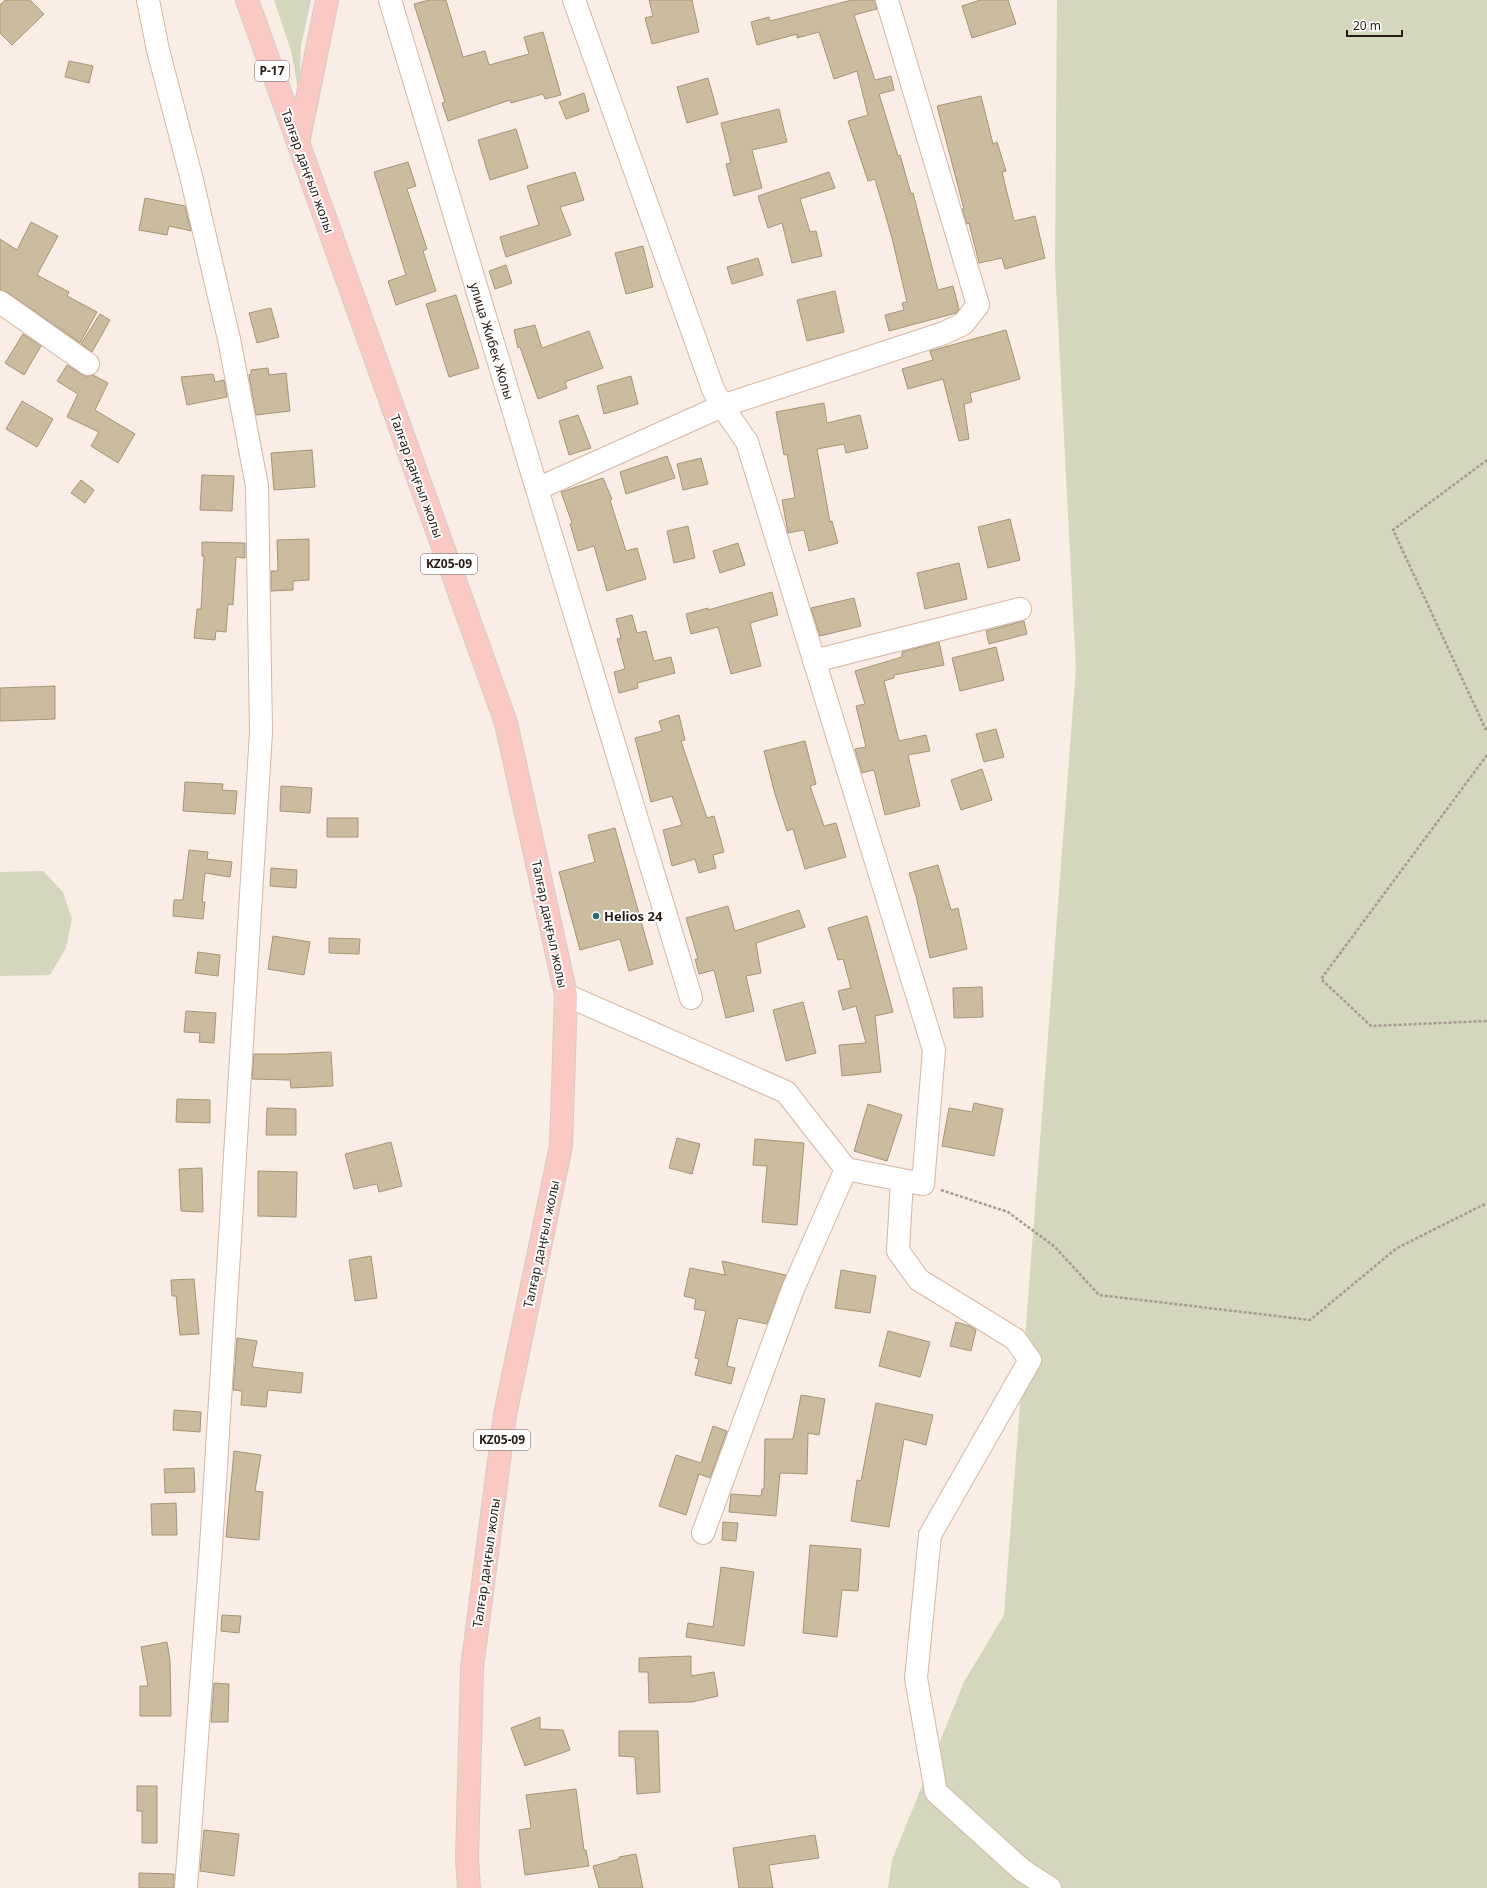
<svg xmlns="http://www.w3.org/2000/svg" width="1487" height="1888" viewBox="0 0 1487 1888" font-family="'Noto Sans',sans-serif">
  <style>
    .green { fill: #d4d6bd }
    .building { fill: #ccbc9f; stroke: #a59577 }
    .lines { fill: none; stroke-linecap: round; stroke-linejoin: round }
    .minor-casing { stroke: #d5b6a2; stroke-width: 24 }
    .primary-casing { stroke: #d0cdcc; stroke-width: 24 }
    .path { stroke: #a59991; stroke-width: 2.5; stroke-dasharray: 3 2; stroke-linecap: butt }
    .minor { stroke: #fff; stroke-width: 22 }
    .primary { stroke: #fbc9c4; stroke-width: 22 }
    .poi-dot { fill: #257070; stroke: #fff; stroke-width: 1.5 }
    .labels { text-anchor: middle; stroke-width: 4; stroke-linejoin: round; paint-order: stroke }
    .shield { fill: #fff; stroke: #68615b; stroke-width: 1 }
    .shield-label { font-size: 12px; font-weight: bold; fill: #281d15 }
    .street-label { font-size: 13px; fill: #281d15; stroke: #fff }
    .poi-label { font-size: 13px; font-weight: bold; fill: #281d15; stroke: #fff; text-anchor: start }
  </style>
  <rect width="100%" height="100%" fill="#faede5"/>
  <path class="green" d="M 274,0 L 311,0 L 301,46 L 299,94 L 291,51 Z
    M 1057,0 L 1487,0 L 1487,1888 L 888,1888 L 892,1860 L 964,1682 L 1004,1615 L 1076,668 L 1055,265 Z
    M 43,871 L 63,892 L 72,919 L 66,948 L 50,975 L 0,976 L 0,872 Z"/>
  <path class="building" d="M 5,0 L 30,0 L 44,14 L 12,45 L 0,33 L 0,5 Z
    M 429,0 L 446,0 L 463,57 L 485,51 L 489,65 L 529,54 L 524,37 L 543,32 L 561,95 L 545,99 L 543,94 L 511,103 L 510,100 L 448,121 L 442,103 L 445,102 L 414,4 Z
    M 649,0 L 692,0 L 699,32 L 652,44 L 645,18 L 653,16 Z
    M 852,0 L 875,0 L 877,9 L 854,15 L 875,80 L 891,76 L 894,90 L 879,94 L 898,156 L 900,155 L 911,194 L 913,193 L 938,290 L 953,286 L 959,309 L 956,313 L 889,331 L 885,315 L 904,310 L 902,303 L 907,302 L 892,238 L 875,179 L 868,181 L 848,121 L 868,115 L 857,71 L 834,79 L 819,32 L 797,38 L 797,34 L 757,45 L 751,22 L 769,17 L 770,21 Z
    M 980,0 L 1008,0 L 1016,24 L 972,38 L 962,6 Z
    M 69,61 L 93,66 L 89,83 L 65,77 Z
    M 708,78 L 718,114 L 687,123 L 677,87 Z
    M 584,93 L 589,111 L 566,119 L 559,102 Z
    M 981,96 L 993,144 L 997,142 L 1006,171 L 1002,172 L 1014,221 L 1035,216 L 1045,258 L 1005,269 L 1002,258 L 979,263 L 969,223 L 967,224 L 962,209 L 964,209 L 937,106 Z
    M 779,109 L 787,142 L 752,150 L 762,188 L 734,196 L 726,164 L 731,163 L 721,123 Z
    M 516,129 L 528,168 L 490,180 L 478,140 Z
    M 408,162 L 416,186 L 407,189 L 427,249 L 423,251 L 436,291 L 396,305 L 388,281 L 406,275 L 374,172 Z
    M 575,172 L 584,200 L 560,207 L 571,235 L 506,257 L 500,237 L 539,225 L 527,186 Z
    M 829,172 L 835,188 L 800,199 L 810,232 L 816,231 L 822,256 L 792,263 L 782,223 L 768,228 L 758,196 Z
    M 145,198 L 185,206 L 191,231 L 169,226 L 167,235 L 139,230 Z
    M 31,222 L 58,236 L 37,275 L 69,292 L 67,296 L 97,312 L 80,343 L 7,292 L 0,290 L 0,239 L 17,250 Z
    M 643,246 L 653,287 L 626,294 L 615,253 Z
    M 758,258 L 763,275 L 732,284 L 727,267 Z
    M 506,265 L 512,283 L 495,289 L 489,271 Z
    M 835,291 L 844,332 L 807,341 L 797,300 Z
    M 456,295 L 479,368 L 449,377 L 426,304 Z
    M 271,308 L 279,337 L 257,343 L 249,313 Z
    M 100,314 L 110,320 L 92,352 L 81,344 Z
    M 535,325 L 542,348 L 589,331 L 603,368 L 565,382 L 567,388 L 538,399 L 520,347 L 518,348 L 514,330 Z
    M 1006,330 L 1020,379 L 970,393 L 972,402 L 964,404 L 969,439 L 959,441 L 943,379 L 908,389 L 902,369 L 933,360 L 930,351 Z
    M 23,334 L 41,346 L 24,375 L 5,363 Z
    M 67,365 L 81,374 L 86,376 L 93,375 L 108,383 L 95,410 L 135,434 L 118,463 L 91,446 L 99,432 L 67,417 L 78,394 L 57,381 Z
    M 268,368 L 269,375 L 286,373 L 290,411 L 256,415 L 249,375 L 251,374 L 251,370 Z
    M 213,374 L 215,382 L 224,380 L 227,397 L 187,405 L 181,377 Z
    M 631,376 L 638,404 L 604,414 L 597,386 Z
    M 22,401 L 53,419 L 37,447 L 6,429 Z
    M 824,403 L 827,423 L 860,415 L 868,448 L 846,453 L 844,444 L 817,449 L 830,522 L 832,521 L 838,543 L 809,551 L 804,530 L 788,533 L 782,500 L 795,498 L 787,454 L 784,455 L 776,412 Z
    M 578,415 L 591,448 L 569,455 L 559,421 Z
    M 312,450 L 315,487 L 274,490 L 271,453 Z
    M 667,456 L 675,478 L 626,494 L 620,472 Z
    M 701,458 L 708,484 L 683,490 L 677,464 Z
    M 202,475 L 234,476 L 232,511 L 200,510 Z
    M 603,478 L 612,499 L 610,500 L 626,551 L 637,548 L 646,579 L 607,591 L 594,546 L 578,551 L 570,524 L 572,523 L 561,492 Z
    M 81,480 L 94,490 L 85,503 L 71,493 Z
    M 1010,519 L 1020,560 L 988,568 L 978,527 Z
    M 688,526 L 695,558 L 674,563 L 667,531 Z
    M 309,539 L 309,580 L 293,581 L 293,590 L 271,591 L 271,571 L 278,571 L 277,540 Z
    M 202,542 L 245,543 L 245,558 L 236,557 L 233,605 L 228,604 L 226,632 L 216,631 L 215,640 L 194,638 L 197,609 L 201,609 L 204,556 L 202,556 Z
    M 738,543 L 745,565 L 720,573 L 713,551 Z
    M 959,563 L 967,599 L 925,609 L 917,573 Z
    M 772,592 L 778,615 L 750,623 L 761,666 L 731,674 L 718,627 L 691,634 L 686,614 L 708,608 L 708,610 Z
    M 854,598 L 861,626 L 820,636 L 811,608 Z
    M 632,615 L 637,633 L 646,631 L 654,661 L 671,657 L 675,673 L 637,683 L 638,688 L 619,693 L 614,672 L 625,669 L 617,639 L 621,638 L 616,619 Z
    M 1024,621 L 1027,634 L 989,644 L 986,631 Z
    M 939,642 L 944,665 L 894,675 L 894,678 L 884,681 L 899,741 L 926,735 L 930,751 L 908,755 L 920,806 L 885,815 L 874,770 L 862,773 L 855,749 L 866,747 L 856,706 L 865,704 L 855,671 L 902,657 L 902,652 Z
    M 996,647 L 1004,680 L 960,691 L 952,658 Z
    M 55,686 L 55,719 L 0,721 L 0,688 Z
    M 679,715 L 685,740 L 681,741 L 707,818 L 714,816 L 724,852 L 713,855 L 716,868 L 699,873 L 695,859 L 672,866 L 663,830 L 682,825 L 672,796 L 651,802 L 635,738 L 662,731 L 659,721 Z
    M 996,729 L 1004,757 L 984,762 L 976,734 Z
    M 805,741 L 816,784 L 810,786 L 824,826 L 836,823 L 846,857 L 805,869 L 793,829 L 787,831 L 775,794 L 764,751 Z
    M 982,769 L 992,800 L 961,810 L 951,780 Z
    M 185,782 L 223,784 L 222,790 L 237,791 L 235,814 L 183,811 Z
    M 281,786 L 312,788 L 310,813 L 280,811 Z
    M 327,818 L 358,818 L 358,837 L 327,837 Z
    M 615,828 L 653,964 L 629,971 L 620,939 L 580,950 L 559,872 L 595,862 L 588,835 Z
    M 189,850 L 208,852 L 207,859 L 232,862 L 230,877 L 205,873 L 202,902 L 205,902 L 203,919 L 173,916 L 174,900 L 183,900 Z
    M 938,865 L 951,910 L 958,908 L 967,949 L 930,958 L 916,896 L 909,873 Z
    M 271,868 L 297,870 L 296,888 L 270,886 Z
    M 728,906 L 735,931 L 799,910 L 805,927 L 756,943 L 761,973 L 746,976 L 754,1011 L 726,1018 L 714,970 L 699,974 L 695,959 L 698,959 L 686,918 Z
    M 867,916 L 893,1012 L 875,1016 L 881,1072 L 842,1076 L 839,1045 L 866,1043 L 856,1006 L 843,1010 L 838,991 L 851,988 L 843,959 L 838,960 L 828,928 Z
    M 273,936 L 310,942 L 304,975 L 268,969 Z
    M 329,938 L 360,939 L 359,954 L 329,953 Z
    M 198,952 L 220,955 L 218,976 L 195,973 Z
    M 982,987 L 983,1017 L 954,1018 L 953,988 Z
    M 803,1002 L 816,1053 L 786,1061 L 773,1010 Z
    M 186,1011 L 216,1013 L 214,1043 L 199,1042 L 200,1033 L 184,1032 Z
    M 331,1052 L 333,1086 L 291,1088 L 290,1080 L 252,1079 L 254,1054 L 286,1054 Z
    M 177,1099 L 210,1100 L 210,1123 L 176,1122 Z
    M 974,1103 L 1003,1109 L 994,1156 L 942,1146 L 949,1108 L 972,1112 Z
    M 868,1104 L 902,1115 L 887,1161 L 854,1151 Z
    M 267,1108 L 296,1109 L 296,1135 L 266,1135 Z
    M 677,1138 L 700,1144 L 692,1174 L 669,1168 Z
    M 755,1139 L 804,1143 L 797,1225 L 762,1222 L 767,1166 L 753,1165 Z
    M 391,1142 L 402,1186 L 379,1192 L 377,1184 L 354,1189 L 345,1154 Z
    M 202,1168 L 203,1212 L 181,1211 L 179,1169 Z
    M 258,1171 L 297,1172 L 296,1217 L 258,1216 Z
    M 371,1256 L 377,1298 L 355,1301 L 349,1260 Z
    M 722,1261 L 786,1275 L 767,1324 L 738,1318 L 727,1366 L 735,1368 L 731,1384 L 695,1375 L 699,1359 L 695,1358 L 706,1311 L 694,1309 L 696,1299 L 684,1296 L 690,1268 L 725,1275 Z
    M 841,1270 L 876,1276 L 870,1313 L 835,1308 Z
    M 194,1279 L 199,1334 L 180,1335 L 176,1296 L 172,1296 L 171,1280 Z
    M 956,1322 L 970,1326 L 976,1330 L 971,1351 L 950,1346 Z
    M 888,1331 L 930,1342 L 920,1377 L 879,1366 Z
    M 237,1338 L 257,1341 L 252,1367 L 303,1373 L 301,1393 L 268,1390 L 266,1407 L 241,1405 L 242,1391 L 233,1390 Z
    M 801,1395 L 825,1399 L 819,1435 L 808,1433 L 807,1474 L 780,1473 L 776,1516 L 729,1512 L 731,1494 L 761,1496 L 762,1489 L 764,1489 L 765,1439 L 793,1439 Z
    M 876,1403 L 933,1415 L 926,1445 L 904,1439 L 889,1527 L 851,1521 L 857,1480 L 861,1481 Z
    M 174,1410 L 201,1412 L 200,1432 L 173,1430 Z
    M 713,1426 L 727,1431 L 710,1478 L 699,1474 L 686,1515 L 659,1506 L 676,1455 L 701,1463 Z
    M 234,1451 L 261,1455 L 255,1491 L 263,1492 L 259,1540 L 226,1537 Z
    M 194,1468 L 195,1492 L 165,1493 L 164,1469 Z
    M 176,1503 L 177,1535 L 152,1535 L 151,1504 Z
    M 723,1522 L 738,1523 L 736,1541 L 722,1540 Z
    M 810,1545 L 861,1549 L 858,1591 L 842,1590 L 837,1637 L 803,1633 Z
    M 721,1567 L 754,1572 L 744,1646 L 686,1637 L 688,1623 L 713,1627 Z
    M 222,1615 L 241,1616 L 239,1633 L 221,1631 Z
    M 167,1642 L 170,1660 L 171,1716 L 140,1716 L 140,1686 L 148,1686 L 141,1647 Z
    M 691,1656 L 691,1676 L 714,1672 L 718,1696 L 692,1702 L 649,1703 L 648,1672 L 639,1672 L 639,1658 Z
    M 214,1683 L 229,1684 L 228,1722 L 211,1722 Z
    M 540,1717 L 540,1729 L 563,1730 L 570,1750 L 525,1766 L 511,1728 Z
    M 619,1731 L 658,1731 L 660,1792 L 637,1794 L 635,1757 L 619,1756 Z
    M 137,1786 L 157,1786 L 157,1843 L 142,1843 L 142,1811 L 137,1811 Z
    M 576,1789 L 584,1850 L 586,1850 L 589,1866 L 525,1875 L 519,1830 L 531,1828 L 526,1795 Z
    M 204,1830 L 239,1834 L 234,1876 L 200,1871 Z
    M 815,1835 L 819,1858 L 769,1865 L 773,1888 L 739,1888 L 733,1848 Z
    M 636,1854 L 643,1888 L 599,1888 L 593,1866 L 619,1859 L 619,1857 Z
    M 139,1873 L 174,1874 L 174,1888 L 139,1888 Z"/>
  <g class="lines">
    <g class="minor-casing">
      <path id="minor" d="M 148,0 L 158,50 L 191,176 L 229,339 L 257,486 L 261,732 L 211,1547 L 186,1888
        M 390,0 L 537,489 L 722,406 L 944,333 L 963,324 L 978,305 L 887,0
        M 574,0 L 713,389 L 722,406 L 747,442 L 934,1050 L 923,1184 L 846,1169
        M 0,302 L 88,364
        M 537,489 L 691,998
        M 814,661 L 1020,609
        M 566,995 L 786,1092 L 846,1169 L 793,1289 L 703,1533
        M 902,1180 L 898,1251 L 919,1280 L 1015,1339 L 1030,1360 L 930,1535 L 916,1678 L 936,1792 L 1022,1870 L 1050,1888"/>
    </g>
    <g class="primary-casing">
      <path id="primary" d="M 247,0 L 506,723 L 566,995 L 561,1146 L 505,1415 L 472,1668 L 467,1859 L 469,1888
        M 298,143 L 327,0"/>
    </g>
    <path class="path" d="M 1487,460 L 1393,530 L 1487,732
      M 1487,755 L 1321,979 L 1371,1026 L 1487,1021
      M 941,1190 L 1008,1212 L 1055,1247 L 1099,1295 L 1310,1320 L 1397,1248 L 1487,1203"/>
    <use href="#minor" class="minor"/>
    <use href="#primary" class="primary"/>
  </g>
  <circle class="poi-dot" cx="596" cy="916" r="4"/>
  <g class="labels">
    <g class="shield">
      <rect x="255" y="61" width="34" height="20" rx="3"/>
      <rect x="421" y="554" width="56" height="20" rx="3"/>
      <rect x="474" y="1430" width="56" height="20" rx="3"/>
    </g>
    <g class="shield-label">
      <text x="272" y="75">P-17</text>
      <text x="449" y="568">KZ05-09</text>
      <text x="502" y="1444">KZ05-09</text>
    </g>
    <g class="street-label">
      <text transform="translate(308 171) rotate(70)" y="5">Талғар даңғыл жолы</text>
      <text transform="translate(492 341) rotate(73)" y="5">улица Жибек Жолы</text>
      <text transform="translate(417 476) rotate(70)" y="5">Талғар даңғыл жолы</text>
      <text transform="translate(550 924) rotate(78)" y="5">Талғар даңғыл жолы</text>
      <text transform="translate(541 1244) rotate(-78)" y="5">Талғар даңғыл жолы</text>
      <text transform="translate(486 1563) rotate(-82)" y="5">Талғар даңғыл жолы</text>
    </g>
    <g class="poi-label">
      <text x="604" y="921">Helios 24</text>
    </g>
  </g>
  <path d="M1347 30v6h55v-6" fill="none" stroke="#281d15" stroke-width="2"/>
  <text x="1353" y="30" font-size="12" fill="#281d15" stroke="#ffffff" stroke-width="3" paint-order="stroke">20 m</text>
</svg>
